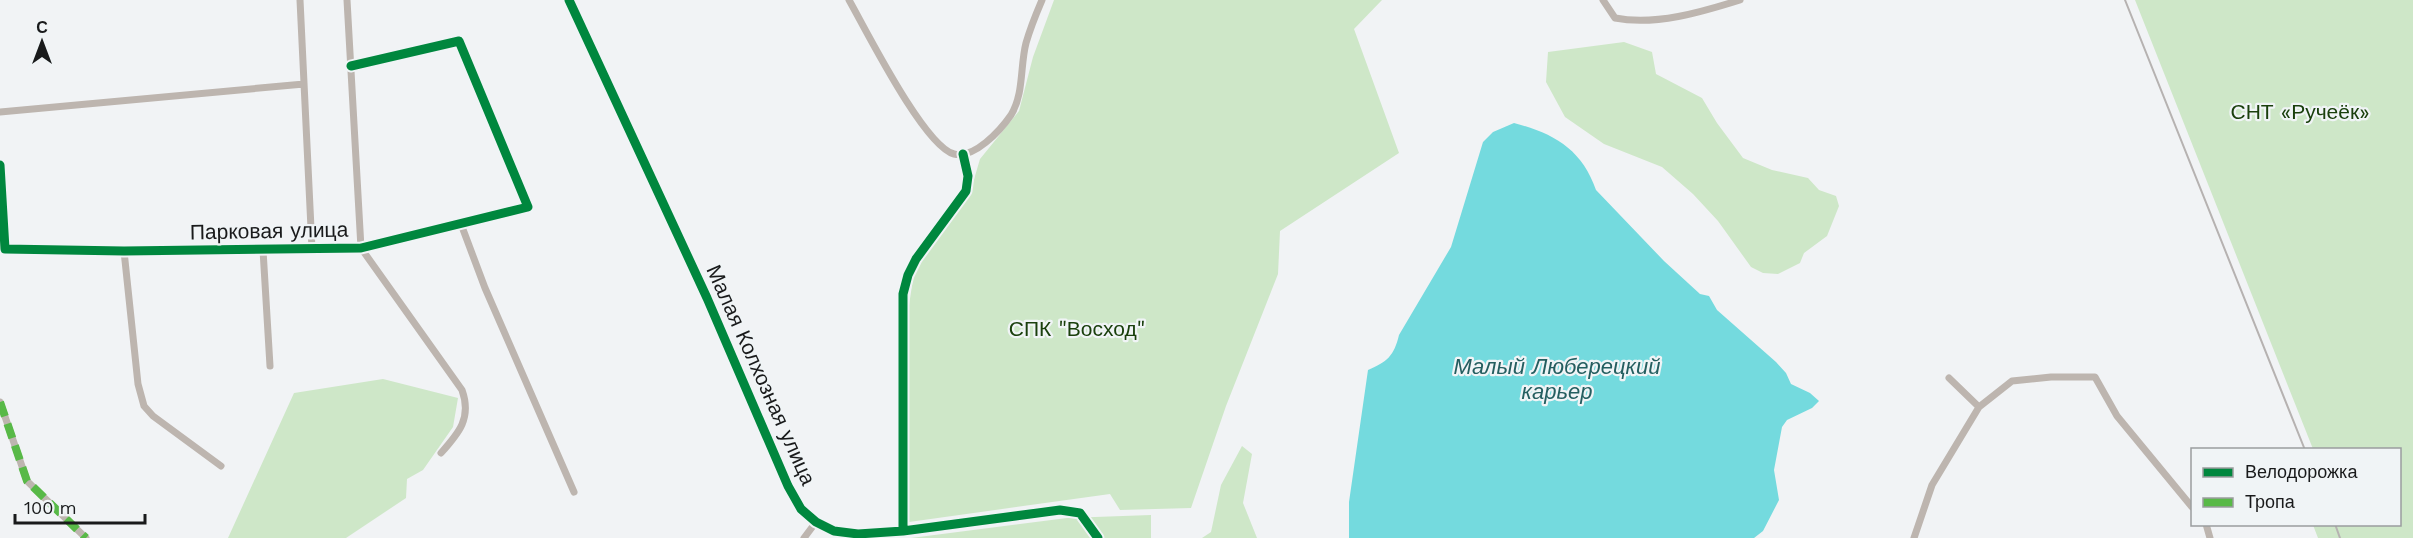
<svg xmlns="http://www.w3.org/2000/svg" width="2413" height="538" viewBox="0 0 2413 538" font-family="'Work Sans',sans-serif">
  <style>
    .green { fill: #cee7c8 }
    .water { fill: #74dade }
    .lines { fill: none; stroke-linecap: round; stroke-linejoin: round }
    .minor { stroke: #bdb5af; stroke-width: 7 }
    .tertiary { stroke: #bdb5af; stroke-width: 8 }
    .rail { stroke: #b6b2b1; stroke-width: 2 }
    .quiet { stroke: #58b947; stroke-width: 8; stroke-dasharray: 15 8; stroke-linecap: butt }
    .cycleway-casing { stroke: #f0f4f6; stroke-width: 13 }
    .cycleway { stroke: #00873e; stroke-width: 9 }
    .labels { text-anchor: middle; stroke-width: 4.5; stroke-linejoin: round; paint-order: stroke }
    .park-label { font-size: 21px; fill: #1a400d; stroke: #f0f4f6 }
    .street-label { font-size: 21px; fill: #191a1b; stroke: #f0f4f6 }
    .water-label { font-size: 22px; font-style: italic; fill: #245e60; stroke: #f0f4f6 }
  </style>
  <rect width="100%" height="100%" fill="#f1f3f5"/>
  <path class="green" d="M 1054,0 L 1382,0 L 1354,29 L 1399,153 L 1280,231 L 1278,274 L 1226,406 L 1191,508 L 1120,510 L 1110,494 L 909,522 L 905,515 L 908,312 L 914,272 L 970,193 L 980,159 L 1019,111 L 1033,57 Z
    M 2135,0 L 2413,0 L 2413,538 L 2318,538 L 2313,525 L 2400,524 L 2400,450 L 2313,449 Z
    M 1624,42 L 1652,52 L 1656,74 L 1702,98 L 1717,123 L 1743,158 L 1772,170 L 1808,178 L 1819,190 L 1836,196 L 1839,206 L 1827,236 L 1804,253 L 1800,263 L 1778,274 L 1763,273 L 1751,267 L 1718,221 L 1693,194 L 1662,167 L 1604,144 L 1565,117 L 1546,82 L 1548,52 Z
    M 383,379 L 458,398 L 453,427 L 423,470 L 407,479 L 406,498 L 346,538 L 228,538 L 294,393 Z
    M 1242,446 L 1252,454 L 1243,503 L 1257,538 L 1202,538 L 1211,532 L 1221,485 Z
    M 1151,515 L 1151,538 L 911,538 L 1067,518 Z"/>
  <path class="water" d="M 1514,123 C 1553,133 1582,149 1596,190 L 1664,261 L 1700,294 L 1709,296 L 1717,310 L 1776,362 L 1786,373 L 1791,384 L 1810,393 L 1819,401 L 1812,408 L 1787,420 L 1782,427 L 1774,470 L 1779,500 L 1763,531 L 1754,538 L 1349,538 L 1349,502 L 1368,370 C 1387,362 1394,356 1399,335 L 1451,247 L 1483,142 L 1493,132 Z"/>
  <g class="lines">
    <path class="minor" d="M 300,0 L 312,249
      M 347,0 L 361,248 L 462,390 C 472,418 459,433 441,453
      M 849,0 C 866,30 924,146 954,154 C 974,159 1000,131 1011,115 C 1024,94 1020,66 1026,43 C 1030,29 1036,14 1042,0
      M 1603,0 L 1615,18 C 1655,26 1702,12 1740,0
      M 0,112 L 304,84
      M 0,165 L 5,249 L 124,251 L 361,248 L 528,207 L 459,41 L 351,66
      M 461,224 L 485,288 L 574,492
      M 263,250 L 270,366
      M 124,251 L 138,384 L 144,406 L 153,416 L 221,466
      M 1949,378 L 1979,407 L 2012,381 L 2051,377 L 2095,377 L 2117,416 L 2192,507
      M 0,402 L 27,481 L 86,538
      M 2206,524 L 2210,538
      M 903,531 L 903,294 L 908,275 L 916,259 L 966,191 L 968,176 L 963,154
      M 804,538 L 816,522
      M 1914,538 L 1932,485 L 1979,407"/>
    <path class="tertiary" d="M 569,0 L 707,298 L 788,486 L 801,509 L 816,522 L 834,531 L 858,534 L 903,531 L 1060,510 L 1080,513 L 1098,538"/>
    <path class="rail" d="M 2125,0 L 2305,450
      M 2335,524 L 2340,538"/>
    <path class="quiet" d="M 0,402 L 27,481 L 86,538"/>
    <g class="cycleway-casing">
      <path id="cycleway" d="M 569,0 L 707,298 L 788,486 L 801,509 L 816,522 L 834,531 L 858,534 L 903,531 L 1060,510 L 1080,513 L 1098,538
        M 0,165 L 5,249 L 124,251 L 361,248 L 528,207 L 459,41 L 351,66
        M 903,531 L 903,294 L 908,275 L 916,259 L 966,191 L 968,176 L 963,154"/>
    </g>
    <use href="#cycleway" class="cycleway"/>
  </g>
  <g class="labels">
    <g class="park-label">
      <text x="2300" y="119">СНТ «Ручеёк»</text>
      <text x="1077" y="336">СПК "Восход"</text>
    </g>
    <g class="street-label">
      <text transform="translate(269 231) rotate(-1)" y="7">Парковая улица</text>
      <text transform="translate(761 375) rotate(66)" y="7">Малая Колхозная улица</text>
    </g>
    <g class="water-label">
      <text x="1557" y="374">Малый Люберецкий<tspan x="1557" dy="25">карьер</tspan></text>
    </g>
  </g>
  <rect x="2191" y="448" width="210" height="78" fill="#f0f4f6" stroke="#9a9d9e" stroke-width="1.5"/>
  <rect x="2203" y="468" width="30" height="9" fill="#00873e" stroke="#9a9d9e" stroke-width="1.5"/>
  <text x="2245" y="478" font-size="18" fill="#191a1b">Велодорожка</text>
  <rect x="2203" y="498" width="30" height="9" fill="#58b947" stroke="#9a9d9e" stroke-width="1.5"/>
  <text x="2245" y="508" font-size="18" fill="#191a1b">Тропа</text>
  <g transform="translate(42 42)" stroke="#f0f4f6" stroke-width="4.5" paint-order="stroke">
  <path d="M0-4.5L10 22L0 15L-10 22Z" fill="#191a1b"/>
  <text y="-9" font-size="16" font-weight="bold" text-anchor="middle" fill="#191a1b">С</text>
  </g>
  <path d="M15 514v9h130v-9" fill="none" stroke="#191a1b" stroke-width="3"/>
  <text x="24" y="514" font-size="18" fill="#191a1b" stroke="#f0f4f6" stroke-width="4.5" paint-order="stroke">100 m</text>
</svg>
